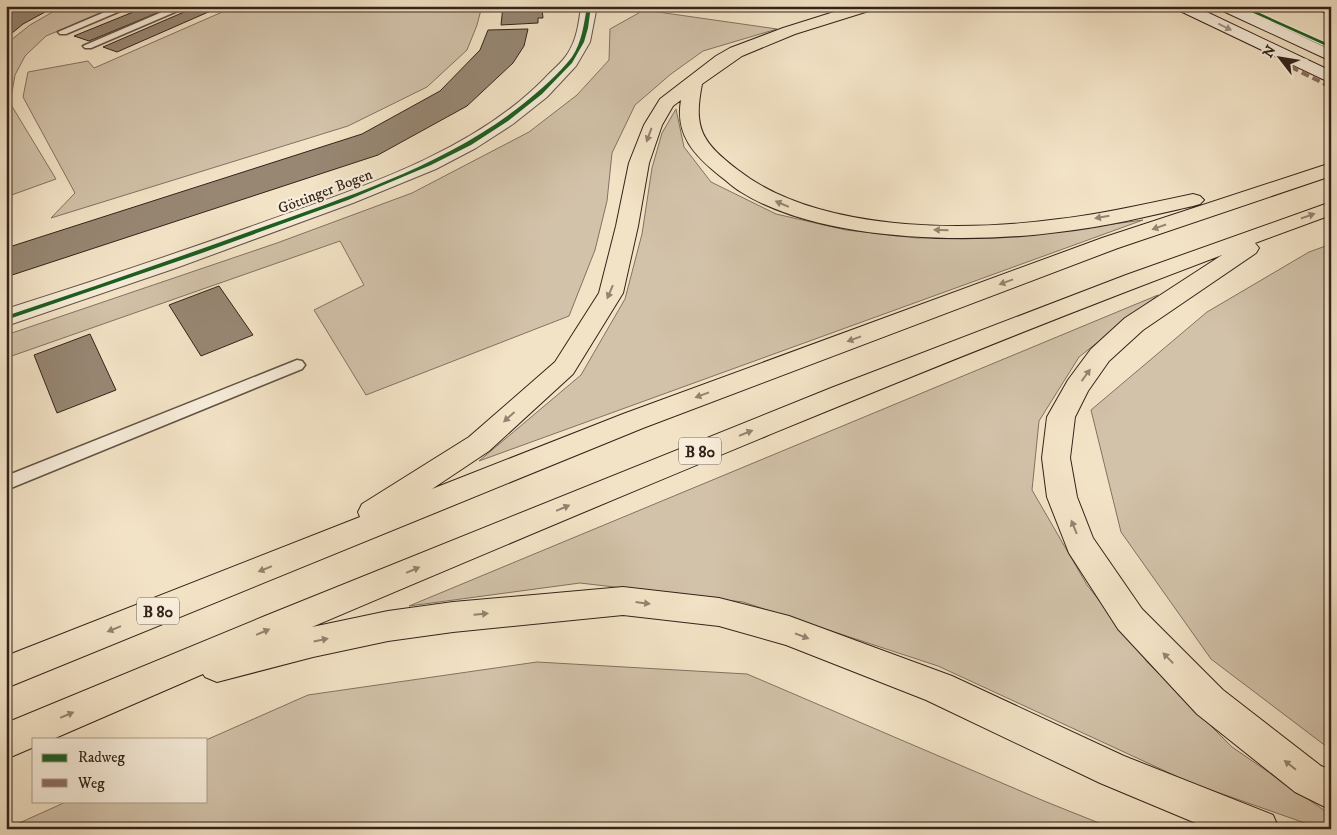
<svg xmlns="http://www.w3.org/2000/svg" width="1337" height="835" viewBox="0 0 1337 835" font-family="'IM FELL DW Pica',serif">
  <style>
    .green { fill: #d2c2a9; stroke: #827262 }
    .building { fill: #978773; stroke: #33231a }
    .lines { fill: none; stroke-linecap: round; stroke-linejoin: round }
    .lane-casing { stroke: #635345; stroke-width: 3 }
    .street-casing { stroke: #635345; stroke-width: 2 }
    .secondary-casing { stroke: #33231a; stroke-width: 2 }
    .highway-casing { stroke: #33231a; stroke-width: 2 }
    .lane { fill: #f7edda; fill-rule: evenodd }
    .street { fill: #f7edda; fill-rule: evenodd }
    .secondary { fill: #f7edda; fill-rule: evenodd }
    .highway { fill: #f3e3c6; fill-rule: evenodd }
    .quiet { stroke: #8d6e63; stroke-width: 4; stroke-dasharray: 8 4; stroke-linecap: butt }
    .cycleway-casing { stroke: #f7edda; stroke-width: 3 }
    .cycleway { fill: #1b5e20; fill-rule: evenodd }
    .oneway { fill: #9f9284 }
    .oneway2 { fill: #938370 }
    .labels { text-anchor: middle; stroke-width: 4.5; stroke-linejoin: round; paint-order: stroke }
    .far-street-label { font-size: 15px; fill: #33231a; stroke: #f7edda }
    .shield { fill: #f7edda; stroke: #6e6054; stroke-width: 1 }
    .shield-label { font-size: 16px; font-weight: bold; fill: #33231a }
  </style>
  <rect width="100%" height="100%" fill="#f3e3c6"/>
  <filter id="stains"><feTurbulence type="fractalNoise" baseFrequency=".004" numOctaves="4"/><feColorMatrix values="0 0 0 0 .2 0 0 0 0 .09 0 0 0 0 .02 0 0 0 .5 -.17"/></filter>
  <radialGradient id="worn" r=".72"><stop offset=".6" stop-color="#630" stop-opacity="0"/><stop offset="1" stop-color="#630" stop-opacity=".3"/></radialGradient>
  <path class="green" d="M 63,6 L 118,6 L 46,36 L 25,56 L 15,75 L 10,103 L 56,179 L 6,197 L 6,44 L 30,25 Z
    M 236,6 L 482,6 L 477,25 L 467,50 L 427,87 L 348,126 L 51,218 L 75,193 L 23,97 L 28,72 L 88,61 L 94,68 Z
    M 644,10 L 777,29 L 703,51 L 671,74 L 635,105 L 612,153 L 607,201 L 595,250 L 569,316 L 366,395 L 314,310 L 364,285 L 340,241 L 6,358 L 6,335 L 277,243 L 412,193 L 529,132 L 577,95 L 609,60 L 610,29 Z
    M 676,109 L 684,147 L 711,182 L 776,214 L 846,230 L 917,238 L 1030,235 L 1143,220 L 479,461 L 581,375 L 625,299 L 642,234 L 652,168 L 662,133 Z
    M 1331,244 L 1331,750 L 1211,659 L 1121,532 L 1091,410 L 1207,312 L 1309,252 Z
    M 1158,295 L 1079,357 L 1039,421 L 1032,490 L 1087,585 L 1148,663 L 1232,747 L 1331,815 L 1331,829 L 1322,829 L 1191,783 L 938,666 L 743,602 L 580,583 L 409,606 Z
    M 537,662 L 747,674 L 1044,801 L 1114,829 L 6,829 L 68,801 L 206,801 L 206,740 L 308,695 Z"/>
  <path class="building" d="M 19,6 L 56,6 L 23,24 L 6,38 L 6,12 Z
    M 148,6 L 174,6 L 89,41 L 74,36 Z
    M 198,6 L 222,6 L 117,52 L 103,47 Z
    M 503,6 L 539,6 L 539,9 L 542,9 L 543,18 L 538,18 L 538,23 L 501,25 Z
    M 1309,6 L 1326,6 L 1331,8 L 1331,16 Z
    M 528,29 L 524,46 L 513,63 L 467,106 L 378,155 L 6,277 L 6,248 L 362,134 L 440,91 L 480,50 L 488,30 Z
    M 219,286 L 253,335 L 201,356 L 169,305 Z
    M 90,334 L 116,390 L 57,413 L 34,355 Z"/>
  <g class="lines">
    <g class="lane-casing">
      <path id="lane" d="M 119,6 L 132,6 L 66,34 L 60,34 L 58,32 Z
        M 176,6 L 189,6 L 91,48 L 85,48 L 83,46 Z
        M 297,360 L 302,361 L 305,365 L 302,369 L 6,490 L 6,476 Z"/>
    </g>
    <g class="street-casing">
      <path id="street" d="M 581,6 L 597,6 L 590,42 L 576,66 L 547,97 L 513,124 L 476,148 L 436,169 L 353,203 L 176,268 L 6,326 L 6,309 C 88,283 169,256 250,227 C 349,191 469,156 545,78 C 552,70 562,63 568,53 C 577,39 579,22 581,6 Z"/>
    </g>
    <g class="secondary-casing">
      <path id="secondary" d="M 1173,6 L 1194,6 L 1331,71 L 1331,83 L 1176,9 Z
        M 1221,6 L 1237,6 L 1331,50 L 1331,61 L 1223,11 L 1220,8 Z"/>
    </g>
    <g class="highway-casing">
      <path id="highway" d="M 853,6 L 878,6 L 875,9 L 795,34 L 742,56 L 702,84 C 693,129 702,142 738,170 C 817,232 963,232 1059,219 C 1104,214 1149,203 1193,194 L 1200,196 L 1204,200 L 1200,204 L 1193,206 C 1149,216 1104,227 1059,232 C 968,244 821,242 741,192 C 734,188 727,181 720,176 C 694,155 675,135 681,100 L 673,106 L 662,125 L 649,163 L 638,226 L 623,293 L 573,374 L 489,451 L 432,489 L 623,414 L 1102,238 L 1331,163 L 1331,176 L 1118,248 L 643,428 L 6,688 L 6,656 L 360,517 L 358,512 L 362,504 L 469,437 L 555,362 L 599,293 L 616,226 L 629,163 L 644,125 L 660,99 L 716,56 L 730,48 L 783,28 Z
        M 1331,202 L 1331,215 L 1255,243 L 1259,248 L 1256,253 L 1143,330 L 1109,361 L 1088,391 L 1075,417 L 1070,458 L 1077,497 L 1093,538 L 1142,609 L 1223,690 L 1321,766 L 1331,770 L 1331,810 L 1295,792 L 1197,714 L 1118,629 L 1069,553 L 1047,497 L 1042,458 L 1047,417 L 1068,380 L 1091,349 L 1125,318 L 1222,255 C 915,371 614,499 312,627 L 388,611 L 453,602 L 623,587 L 719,598 L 789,616 L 952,676 L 1124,756 L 1273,815 L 1279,829 L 1210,829 L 1100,783 L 926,700 L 786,645 L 719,626 L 623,615 L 453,632 L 388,641 L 313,657 L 217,682 L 205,677 L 203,674 L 53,739 L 34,739 L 34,747 L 6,759 L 6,723 L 265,616 L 831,388 L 1126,275 Z"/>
    </g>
    <use href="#lane" class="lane"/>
    <use href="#street" class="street"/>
    <use href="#secondary" class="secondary"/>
    <use href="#highway" class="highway"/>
    <path class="quiet" d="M 1291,67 L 1331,87"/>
    <g class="cycleway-casing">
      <path id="cycleway" d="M 587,6 L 591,6 L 588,28 L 584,42 L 572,63 L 542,94 L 508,121 L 471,145 L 431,165 L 348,200 L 202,253 L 6,320 L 6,316 C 90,288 174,259 257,229 C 349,196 446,165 523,104 C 539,91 560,73 572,57 C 582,42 584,24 587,6 Z
        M 1238,6 L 1244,6 L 1331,45 L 1331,48 Z"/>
    </g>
    <use href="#cycleway" class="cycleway"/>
  </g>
  <defs><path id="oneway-solid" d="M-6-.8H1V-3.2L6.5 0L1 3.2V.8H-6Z" transform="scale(1.25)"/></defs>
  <use class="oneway" href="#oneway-solid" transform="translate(1225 27) rotate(26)"/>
  <g class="oneway2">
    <use href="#oneway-solid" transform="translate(649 135) rotate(110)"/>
    <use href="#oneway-solid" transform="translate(782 204) rotate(-157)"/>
    <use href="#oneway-solid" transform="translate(1308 216) rotate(-19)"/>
    <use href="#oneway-solid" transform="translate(1102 217) rotate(170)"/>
    <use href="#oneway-solid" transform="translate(1159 227) rotate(161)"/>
    <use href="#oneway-solid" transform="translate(941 230) rotate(-178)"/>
    <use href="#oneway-solid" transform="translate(1006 282) rotate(160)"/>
    <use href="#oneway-solid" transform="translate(610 292) rotate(113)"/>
    <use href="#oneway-solid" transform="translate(854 339) rotate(160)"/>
    <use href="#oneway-solid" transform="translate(1086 375) rotate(-54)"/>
    <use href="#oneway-solid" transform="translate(702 395) rotate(160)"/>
    <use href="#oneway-solid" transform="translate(509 417) rotate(138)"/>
    <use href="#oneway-solid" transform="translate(746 433) rotate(-22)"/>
    <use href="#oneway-solid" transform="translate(563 508) rotate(-23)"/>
    <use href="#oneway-solid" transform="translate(1074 527) rotate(-112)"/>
    <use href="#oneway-solid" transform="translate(265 569) rotate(158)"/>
    <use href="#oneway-solid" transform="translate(413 570) rotate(-23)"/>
    <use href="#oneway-solid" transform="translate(643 603) rotate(7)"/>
    <use href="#oneway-solid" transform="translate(481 614) rotate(-5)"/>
    <use href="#oneway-solid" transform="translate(114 629) rotate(158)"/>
    <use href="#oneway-solid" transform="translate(263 632) rotate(-23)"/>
    <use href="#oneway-solid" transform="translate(802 636) rotate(21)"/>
    <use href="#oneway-solid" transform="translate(321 640) rotate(-12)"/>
    <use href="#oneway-solid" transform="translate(1168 658) rotate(-134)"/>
    <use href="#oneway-solid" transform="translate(67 715) rotate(-23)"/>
    <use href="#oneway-solid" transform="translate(1290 765) rotate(-142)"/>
  </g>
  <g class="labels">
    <g class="far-street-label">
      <text transform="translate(325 191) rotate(-21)" y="5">Göttinger Bogen</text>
    </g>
    <g class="shield">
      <rect x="679" y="437.5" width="42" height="27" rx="4"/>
      <rect x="137" y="597.5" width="42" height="27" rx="4"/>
    </g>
    <g class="shield-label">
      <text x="700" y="457">B 80</text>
      <text x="158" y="617">B 80</text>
    </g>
  </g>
  <rect width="1337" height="835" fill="none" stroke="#f3e3c6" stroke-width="25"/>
  <rect x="8" y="8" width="1322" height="820" fill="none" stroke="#33231a" stroke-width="2.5"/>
  <rect x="12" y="12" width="1312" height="810" fill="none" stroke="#33231a"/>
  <rect x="32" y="738" width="175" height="65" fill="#f7edda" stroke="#a99c8d"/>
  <rect x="42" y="754" width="25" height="8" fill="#1b5e20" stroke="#a99c8d"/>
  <text x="78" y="762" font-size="15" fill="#33231a">Radweg</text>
  <rect x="42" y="779" width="25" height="8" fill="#8d6e63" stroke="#a99c8d"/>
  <text x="78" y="788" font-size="15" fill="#33231a">Weg</text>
  <g transform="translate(1280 58) rotate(301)" stroke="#f7edda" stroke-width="4" paint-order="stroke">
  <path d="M0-4L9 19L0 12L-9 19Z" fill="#33231a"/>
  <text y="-8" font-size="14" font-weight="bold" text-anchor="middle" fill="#33231a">N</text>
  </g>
  <rect width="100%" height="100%" filter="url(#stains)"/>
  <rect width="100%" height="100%" fill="url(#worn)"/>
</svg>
